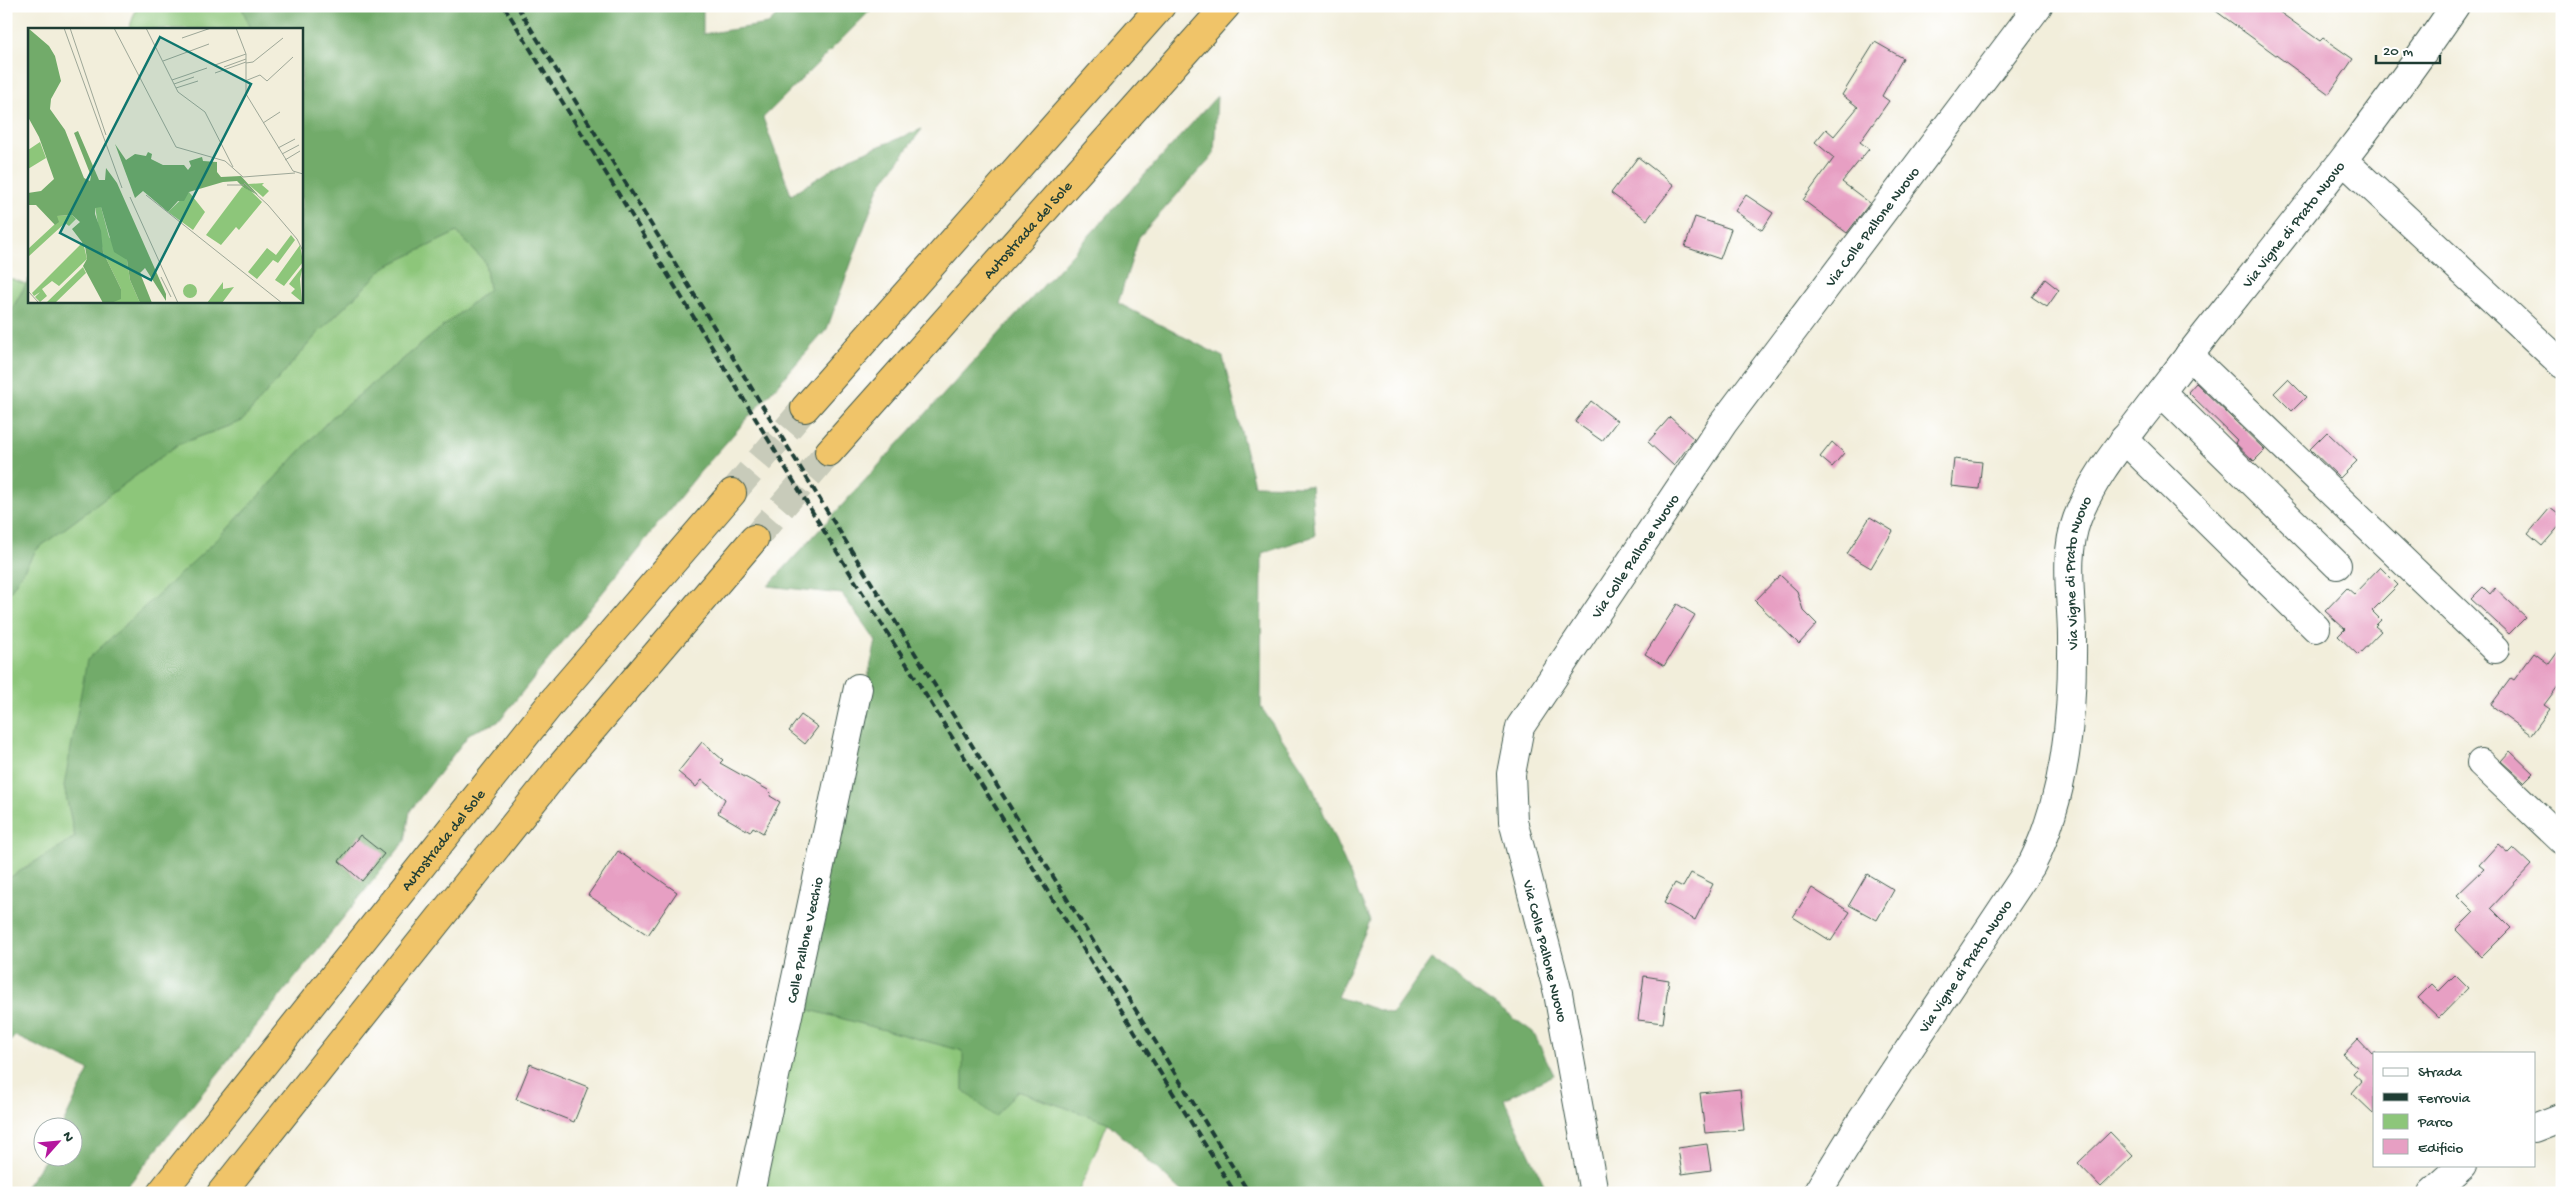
<svg xmlns="http://www.w3.org/2000/svg" width="2568" height="1199" viewBox="0 0 2568 1199" font-family="'Gochi Hand',sans-serif">
  <style>
    .green { fill: #8dc67a; stroke: #568257 }
    .forest { fill: #72ab6a; stroke: #48744f }
    .building { fill: #e79fc3 }
    .lines { fill: none; stroke-linecap: round; stroke-linejoin: round }
    .highway-tunnel { stroke: #c8cbba; stroke-width: 28; stroke-dasharray: 28 14; stroke-linecap: butt }
    .minor-casing { stroke: #3f584d; stroke-width: 30 }
    .highway-casing { stroke: #3f584d; stroke-width: 30 }
    .minor { stroke: #fff; stroke-width: 28 }
    .highway { stroke: #f0c469; stroke-width: 28 }
    .rail { stroke: #1f3d34; stroke-width: 4; stroke-dasharray: 8 4; stroke-linecap: butt }
    .labels { text-anchor: middle; stroke-width: 5; stroke-linejoin: round; paint-order: stroke }
    .street-label { font-size: 15px; fill: #1f3d34; stroke: #fff }
    .inset-road { fill: none; stroke: #9ea798; stroke-width: 1 }
    .view { fill: #0f766e; fill-opacity: 0.15; stroke: #0f766e; stroke-width: 2.5 }
    .inset-edge { fill: none; stroke: #1f3d34; stroke-width: 2.5 }
  </style>
  <rect width="100%" height="100%" fill="#fff"/>
  <filter id="ink" filterUnits="userSpaceOnUse"><feTurbulence type="fractalNoise" baseFrequency=".02" numOctaves="2"/><feDisplacementMap in="SourceGraphic" scale="10" xChannelSelector="R" yChannelSelector="G"/><feConvolveMatrix kernelMatrix="1 2 1 2 8 2 1 2 1" color-interpolation-filters="sRGB"/></filter>
  <filter id="wash" filterUnits="userSpaceOnUse"><feTurbulence type="fractalNoise" baseFrequency=".0096" numOctaves="4" result="noise"/><feDisplacementMap in="SourceGraphic" scale="20" xChannelSelector="R" yChannelSelector="G"/><feGaussianBlur stdDeviation="1.12" result="paint"/><feColorMatrix in="noise" values="0 0 0 0 0 0 0 0 0 0 0 0 0 0 0 0 0 1.4 0 .05"/><feComposite in="paint" operator="in"/></filter>
  <g filter="url(#wash)">
    <rect width="100%" height="100%" fill="#f2eedb"/>
    <path class="green" d="M 137,6 L 241,6 L 252,26 L 251,29 L 129,29 Z
      M 457,232 L 485,262 L 489,289 L 331,418 L 221,536 L 64,786 L 75,837 L 6,880 L 6,598 L 37,549 L 177,445 L 242,421 L 318,333 L 385,267 Z
      M 6,277 L 26,284 L 6,320 Z
      M 795,1006 L 964,1051 L 963,1090 L 1017,1091 L 1108,1122 L 1078,1193 L 764,1193 Z"/>
    <path class="forest" d="M 241,6 L 703,6 L 703,34 L 768,24 L 786,6 L 875,6 L 763,118 L 791,195 L 850,158 L 922,129 L 879,187 L 827,329 L 700,472 L 498,722 L 470,733 L 410,811 L 405,841 L 122,1193 L 21,1193 L 47,1157 L 72,1156 L 72,1126 L 62,1126 L 89,1070 L 15,1036 L 6,1046 L 6,880 L 75,837 L 64,786 L 87,660 L 221,536 L 331,418 L 489,289 L 485,262 L 457,232 L 385,267 L 318,333 L 242,421 L 177,445 L 37,549 L 6,598 L 6,320 L 29,279 L 29,301 L 301,301 L 301,29 L 251,29 Z
      M 1217,96 L 1214,154 L 1139,237 L 1118,303 L 1223,357 L 1254,485 L 1311,486 L 1315,536 L 1262,553 L 1261,707 L 1308,777 L 1370,921 L 1337,997 L 1392,1014 L 1431,959 L 1533,1032 L 1554,1075 L 1504,1099 L 1548,1193 L 1183,1193 L 1107,1122 L 1017,1091 L 995,1117 L 963,1090 L 963,1051 L 795,1006 L 876,641 L 842,594 L 768,586 Z"/>
    <g id="blocks">
      <path class="building" d="M 2209,6 L 2271,6 L 2320,41 L 2323,38 L 2353,59 L 2329,94 Z
        M 1875,42 L 1903,58 L 1882,96 L 1889,101 L 1860,142 L 1869,149 L 1842,182 L 1870,203 L 1847,233 L 1803,200 L 1834,158 L 1815,142 L 1826,129 L 1834,136 L 1858,107 L 1842,95 Z
        M 1638,157 L 1674,185 L 1647,220 L 1611,193 Z
        M 1746,195 L 1773,213 L 1762,230 L 1735,211 Z
        M 1695,217 L 1731,229 L 1720,259 L 1685,247 Z
        M 2045,279 L 2059,290 L 2047,307 L 2032,297 Z
        M 2288,379 L 2306,397 L 2292,411 L 2274,393 Z
        M 2196,383 L 2265,450 L 2254,461 L 2235,443 L 2237,440 L 2188,392 Z
        M 1591,401 L 1617,421 L 1602,441 L 1575,422 Z
        M 1670,417 L 1694,439 L 1674,466 L 1648,442 Z
        M 2327,432 L 2357,461 L 2340,478 L 2310,449 Z
        M 1832,442 L 1844,453 L 1832,467 L 1820,457 Z
        M 1954,459 L 1982,462 L 1979,489 L 1951,486 Z
        M 2550,508 L 2562,517 L 2562,523 L 2542,546 L 2528,534 Z
        M 1870,517 L 1893,531 L 1871,568 L 1847,554 Z
        M 2380,567 L 2398,585 L 2372,611 L 2381,620 L 2375,626 L 2381,631 L 2358,655 L 2338,636 L 2345,629 L 2325,611 L 2347,588 L 2354,594 Z
        M 1780,575 L 1797,591 L 1803,610 L 1817,624 L 1799,644 L 1755,601 Z
        M 2483,587 L 2490,594 L 2495,588 L 2526,617 L 2509,634 L 2471,599 Z
        M 1677,604 L 1695,615 L 1664,666 L 1645,654 Z
        M 2562,646 L 2562,681 L 2544,705 L 2550,709 L 2531,735 L 2491,705 L 2511,678 L 2514,680 L 2534,653 L 2549,664 Z
        M 801,715 L 818,727 L 805,744 L 789,731 Z
        M 702,742 L 723,760 L 720,763 L 768,790 L 771,793 L 770,796 L 780,802 L 763,833 L 753,827 L 750,832 L 718,813 L 725,799 L 702,780 L 696,787 L 678,772 Z
        M 2510,751 L 2533,773 L 2524,782 L 2501,761 Z
        M 360,835 L 384,854 L 362,881 L 339,861 Z
        M 2498,844 L 2508,853 L 2513,848 L 2531,865 L 2491,908 L 2511,928 L 2482,957 L 2456,930 L 2474,912 L 2457,895 L 2484,869 L 2479,865 Z
        M 618,851 L 677,892 L 648,935 L 588,895 Z
        M 1691,873 L 1713,884 L 1695,920 L 1664,903 L 1675,883 L 1683,887 Z
        M 1867,874 L 1894,890 L 1877,920 L 1849,905 Z
        M 1812,888 L 1850,912 L 1831,941 L 1793,917 Z
        M 2455,975 L 2468,988 L 2439,1018 L 2418,998 L 2432,984 L 2439,991 Z
        M 1644,976 L 1669,980 L 1663,1023 L 1638,1020 Z
        M 2358,1039 L 2372,1054 L 2374,1052 L 2374,1114 L 2352,1093 L 2362,1081 L 2353,1073 L 2358,1068 L 2343,1055 Z
        M 530,1064 L 588,1087 L 574,1122 L 516,1099 Z
        M 1740,1089 L 1744,1130 L 1705,1133 L 1700,1093 Z
        M 2110,1132 L 2133,1156 L 2101,1187 L 2078,1163 Z
        M 1707,1144 L 1711,1170 L 1682,1174 L 1678,1148 Z"/>
    </g>
  </g>
  <g filter="url(#ink)">
    <use href="#blocks" fill-opacity="0" stroke="#3f584d" stroke-width="1"/>
    <g class="lines">
      <path class="highway-tunnel" d="M 732,493 L 805,408
        M 754,539 L 829,452"/>
      <g class="minor-casing">
        <g id="minor">
          <path d="M 2344,161 L 2562,364"/>
          <path d="M 2189,355 L 2495,649"/>
          <path d="M 2161,392 L 2337,565"/>
          <path d="M 2124,439 L 2316,628"/>
          <path d="M 2481,763 L 2562,840"/>
          <path d="M 2534,1128 L 2562,1117"/>
          <path id="s1" d="M 750,1193 L 858,688"/>
          <path id="s2" d="M 1594,1193 L 1558,993 L 1513,821 L 1511,774 L 1520,727 L 1724,422 L 2038,6"/>
          <path id="s3" d="M 1817,1193 L 1860,1123 L 2031,866 C 2066,797 2073,714 2072,638 C 2072,598 2063,557 2077,519 C 2092,479 2118,448 2144,414 C 2168,383 2192,351 2217,320 C 2299,217 2381,115 2455,6"/>
          <path d="M 2432,1193 L 2463,1165"/>
        </g>
      </g>
      <g class="highway-casing">
        <g id="highway">
          <path d="M 805,408 L 1161,6"/>
          <path id="s4" d="M 829,452 L 1226,6"/>
          <path id="s5" d="M 161,1193 L 552,702 L 732,493"/>
          <path d="M 221,1193 L 561,766 L 754,539"/>
        </g>
      </g>
      <use href="#minor" class="minor"/>
      <use href="#highway" class="highway"/>
      <path class="rail" d="M 504,6 L 824,531 L 1235,1193
        M 517,6 L 835,524 L 1249,1193"/>
    </g>
  </g>
  <g class="labels">
    <g class="street-label">
      <text dy="5" stroke="none"><textPath href="#s3" startOffset="1111">Via Vigne di Prato Nuovo</textPath></text>
      <text dy="5" stroke="none"><textPath href="#s4" startOffset="298">Autostrada del Sole</textPath></text>
      <text dy="5" stroke="none"><textPath href="#s2" startOffset="1088">Via Colle Pallone Nuovo</textPath></text>
      <text dy="5" stroke="none"><textPath href="#s2" startOffset="682">Via Colle Pallone Nuovo</textPath></text>
      <text dy="5" stroke="none"><textPath href="#s3" startOffset="691">Via Vigne di Prato Nuovo</textPath></text>
      <text dy="5" stroke="none"><textPath href="#s5" startOffset="452">Autostrada del Sole</textPath></text>
      <text dy="5" stroke="none"><textPath href="#s1" startOffset="259">Colle Pallone Vecchio</textPath></text>
      <text transform="translate(1546 951) rotate(76)" y="5">Via Colle Pallone Nuovo</text>
      <text dy="5" stroke="none"><textPath href="#s3" startOffset="271">Via Vigne di Prato Nuovo</textPath></text>
    </g>
  </g>
  <g transform="translate(28 28)">
    <rect width="275" height="275" fill="#f2eedb"/>
    <path d="M 12,114 L 18,130 L 0,141 L 0,122 ZM 236,155 L 234,157 L 241,163 L 235,169 L 220,156 ZM 214,159 L 223,163 L 234,174 L 211,202 L 208,199 L 193,217 L 178,207 ZM 161,164 L 177,184 L 165,202 L 140,184 ZM 67,179 L 73,179 L 81,209 L 99,232 L 102,252 L 112,275 L 83,275 L 93,261 L 75,224 ZM 44,187 L 48,191 L 41,198 L 37,195 L 0,229 L 0,221 L 27,196 L 29,188 ZM 263,207 L 267,212 L 250,235 L 245,232 L 229,251 L 220,244 L 239,220 L 248,227 ZM 55,214 L 59,231 L 31,258 L 24,253 L 14,261 L 19,268 L 12,274 L 7,269 L 12,264 L 6,268 L 4,265 ZM 272,217 L 275,234 L 256,258 L 247,252 ZM 275,238 L 272,251 L 274,274 L 263,265 L 267,261 L 261,256 ZM 55,239 L 58,245 L 27,275 L 18,275 ZM 195,254 L 195,261 L 206,259 L 194,275 L 179,275 ZM155 263a7 7 0 1 1 14 0a7 7 0 1 1-14 0Z" fill="#8dc67a"/>
    <path d="M 0,0 L 21,18 L 27,28 L 33,53 L 23,71 L 22,81 L 37,102 L 56,150 L 62,153 L 63,148 L 46,105 L 50,103 L 71,152 L 77,152 L 78,140 L 89,155 L 138,266 L 138,273 L 117,240 L 112,245 L 124,275 L 112,275 L 102,252 L 99,232 L 86,224 L 73,179 L 67,180 L 67,186 L 73,203 L 75,224 L 93,261 L 93,271 L 83,275 L 75,275 L 55,238 L 59,231 L 57,218 L 44,201 L 52,194 L 44,187 L 29,188 L 31,194 L 27,197 L 8,177 L 0,177 L 0,165 L 13,163 L 26,151 L 11,109 L 0,89 ZM 87,116 L 98,132 L 107,126 L 118,128 L 120,124 L 124,126 L 123,131 L 135,137 L 156,137 L 160,142 L 163,138 L 161,133 L 174,129 L 175,133 L 189,134 L 189,144 L 193,149 L 213,148 L 230,167 L 216,160 L 209,153 L 195,154 L 161,164 L 156,173 L 150,173 L 140,184 L 115,163 L 107,170 Z" fill="#72ab6a"/>
    <path class="inset-road" d="M 36,0 L 94,160M 42,0 L 78,107M 86,0 L 148,119 L 197,133 L 215,149 L 267,145M 118,0 L 150,64 L 177,84 L 205,139M 208,0 L 218,26 L 218,66 L 265,143 L 275,146M 154,10 L 183,0M 135,33 L 181,16M 218,35 L 225,34 L 255,10M 187,37 L 218,26M 196,39 L 218,31M 187,45 L 218,34M 144,52 L 179,40M 217,53 L 232,47 L 239,53 L 265,29M 146,56 L 166,49M 148,60 L 170,53M 235,95 L 252,84M 250,120 L 267,111M 254,126 L 271,117M 257,132 L 272,123M 216,155 L 240,177 L 269,211 L 275,223M 199,157 L 216,157M 118,167 L 254,275M 102,169 L 150,275M 275,243 L 275,270M 133,249 L 143,269M 0,263 L 11,275"/>
    <path class="view" d="M 132,9 L 223,56 L 123,252 L 32,205 Z"/>
    <rect width="275" height="275" class="inset-edge"/>
  </g>
  <rect width="2568" height="1199" fill="none" stroke="#fff" stroke-width="25"/>
  <rect x="2373" y="1052" width="162" height="115" fill="#ffffff" stroke="#a5b1ae"/>
  <rect x="2383" y="1068" width="25" height="8" fill="#ffffff" stroke="#a5b1ae"/>
  <text x="2418" y="1076" font-size="15" fill="#1f3d34">Strada</text>
  <rect x="2383" y="1093" width="25" height="8" fill="#1f3d34" stroke="#a5b1ae"/>
  <text x="2418" y="1102" font-size="15" fill="#1f3d34">Ferrovia</text>
  <rect x="2383" y="1114" width="25" height="15" fill="#8dc67a" stroke="#a5b1ae"/>
  <text x="2418" y="1126" font-size="15" fill="#1f3d34">Parco</text>
  <rect x="2383" y="1139" width="25" height="15" fill="#e79fc3" stroke="#a5b1ae"/>
  <text x="2418" y="1152" font-size="15" fill="#1f3d34">Edificio</text>
  <g transform="translate(58 1142) rotate(63)"><circle r="24" fill="#ffffff" stroke="#a5b1ae"/>
  <path d="M0-4L9 19L0 12L-9 19Z" fill="#b5179e"/>
  <text y="-8" font-size="14" font-weight="bold" text-anchor="middle" fill="#1f3d34">N</text>
  </g>
  <path d="M2376 55v8h64v-8" fill="none" stroke="#1f3d34" stroke-width="2.5"/>
  <text x="2383" y="55" font-size="15" fill="#1f3d34" stroke="#ffffff" stroke-width="4" paint-order="stroke">20 m</text>
</svg>
